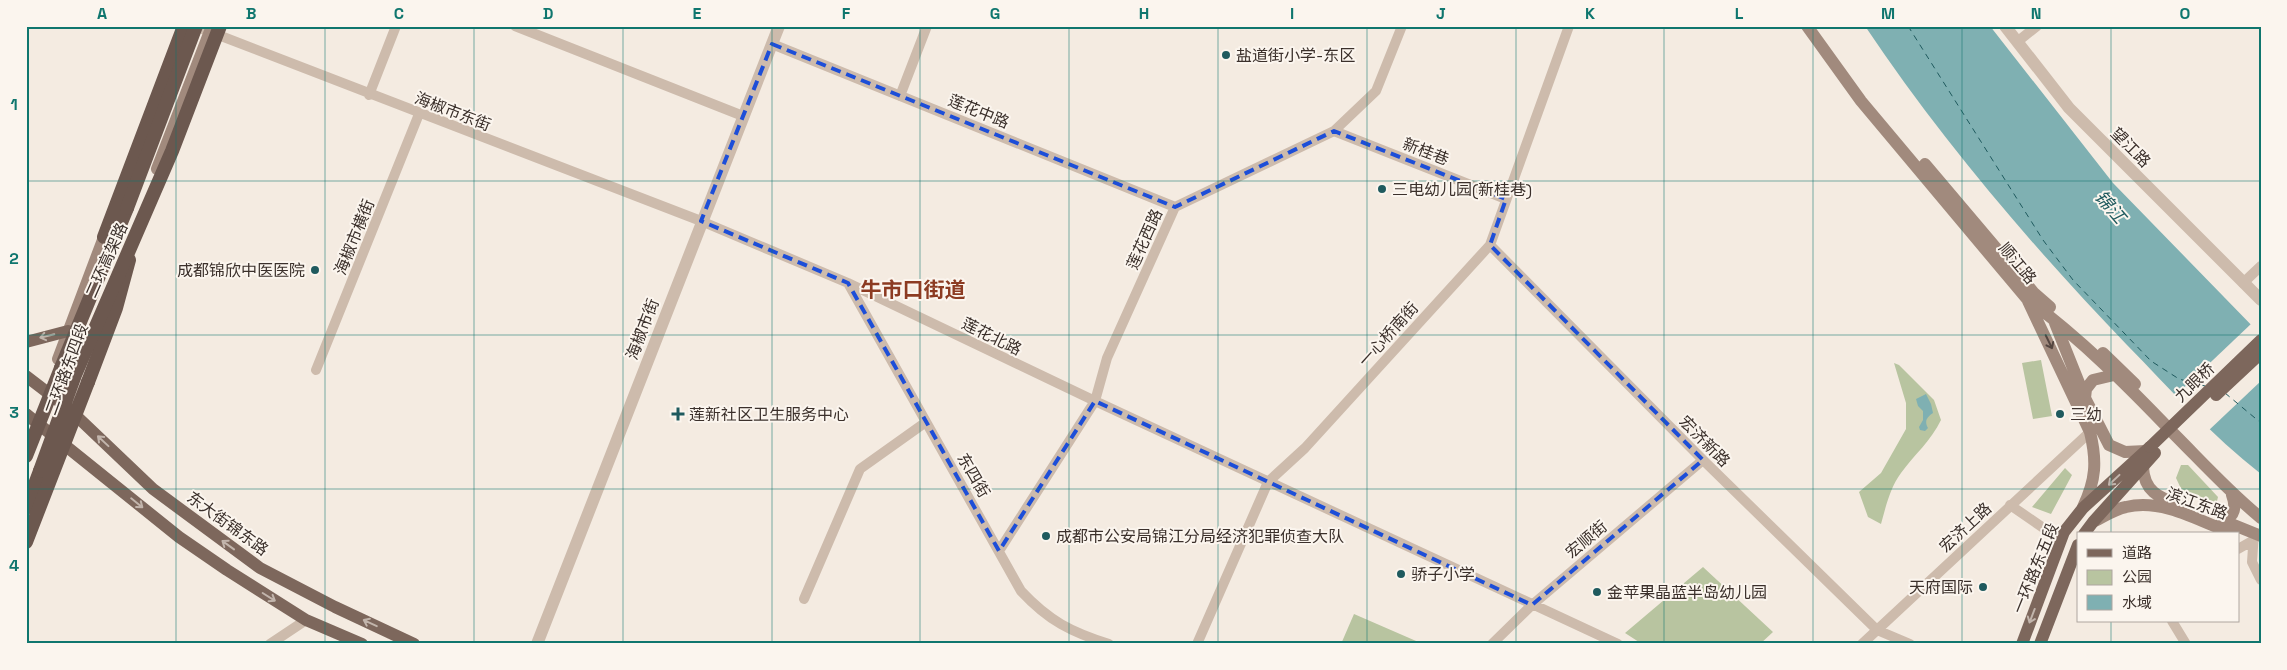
<svg xmlns="http://www.w3.org/2000/svg" width="2287" height="670" viewBox="0 0 2287 670" font-family="'Space Grotesk','Noto Sans SC',sans-serif">
  <style>
    .green { fill: #b8c4a0 }
    .water { fill: #7fb0b2 }
    .pier { fill: #f4ebe1 }
    .lines { fill: none; stroke-linecap: round; stroke-linejoin: round }
    .ferry { stroke: #1f5a5e; stroke-width: 1; stroke-dasharray: 6 5; stroke-linecap: butt }
    .minor { stroke: #cdbbac; stroke-width: 10 }
    .tertiary { stroke: #cdbbac; stroke-width: 12 }
    .secondary { stroke: #a18a7d; stroke-width: 12 }
    .primary { stroke: #7d675c; stroke-width: 12 }
    .trunk { stroke: #6c584f; stroke-width: 14 }
    .primary-bridge { stroke: #7d675c; stroke-width: 12 }
    .trunk-bridge { stroke: #6c584f; stroke-width: 14 }
    .oneway { stroke: #c2b5ac }
    .oneway2 { stroke: #544640 }
    .marked { fill: none; stroke: #1d4ed8; stroke-width: 4; stroke-dasharray: 10 6; stroke-linejoin: round }
    .grid { fill: none; stroke: #0f766e; stroke-width: 1; stroke-opacity: 0.55 }
    .poi-dot { fill: #1f5a5e; stroke: #fbf5ee; stroke-width: 2 }
    .labels { text-anchor: middle; stroke-width: 4; stroke-linejoin: round; paint-order: stroke }
    .poi-label { font-size: 16px; fill: #3b302b; stroke: #fbf5ee; text-anchor: start }
    .street-label { font-size: 16px; fill: #3b302b; stroke: #fbf5ee }
    .water-label { font-size: 18px; font-style: italic; fill: #1f5a5e; stroke: #fbf5ee }
    .district-label { font-size: 21px; font-weight: bold; fill: #8c3b22; stroke: #fbf5ee }
    .neatline { fill: none; stroke: #0f766e; stroke-width: 2 }
    .grid-label { font-size: 16px; text-anchor: middle; font-weight: bold; fill: #0f766e }
  </style>
  <rect width="100%" height="100%" fill="#f4ebe1"/>
  <path class="green" d="M 2041,360 L 2052,416 L 2033,419 L 2022,363 Z
    M 1894,363 L 1899,365 L 1934,400 L 1941,420 C 1931,441 1914,455 1901,473 C 1890,488 1886,506 1881,524 L 1868,517 L 1859,492 L 1881,473 L 1906,429 L 1906,403 Z
    M 2181,465 L 2188,465 L 2218,497 L 2216,505 L 2184,495 L 2176,478 Z
    M 2065,468 L 2072,475 L 2051,514 L 2032,507 Z
    M 1703,567 L 1773,632 L 1760,644 L 1642,644 L 1625,633 Z
    M 1354,614 L 1423,644 L 1341,644 Z"/>
  <path class="water" d="M 1865,26 L 1990,26 L 2113,183 L 2261,335 L 2261,474 C 2212,436 2170,389 2127,345 C 2032,246 1942,141 1865,26 Z
    M 1926,394 L 1931,404 L 1933,413 C 1927,417 1924,421 1928,428 L 1925,431 L 1920,430 L 1919,427 L 1923,420 L 1923,411 L 1918,406 L 1916,399 Z"/>
  <path class="pier" d="M 2252,323 L 2261,331 L 2261,381 L 2208,431 L 2174,397 Z"/>
  <g class="lines">
    <path class="ferry" d="M 1908,26 L 2043,240 L 2073,280 L 2151,361 L 2179,379 L 2205,386
      M 2225,393 L 2261,423"/>
    <path class="minor" d="M 195,26 L 701,221 L 848,283 L 1095,401 L 1618,644
      M 515,26 L 743,116
      M 2017,42 L 2037,26
      M 772,44 L 1175,207
      M 369,95 L 396,26
      M 900,96 L 927,26
      M 1334,131 L 1506,199
      M 1490,245 L 1703,460 L 1877,630 L 1910,644
      M 848,283 L 1021,591 C 1049,621 1071,632 1109,644
      M 2243,283 L 2261,266
      M 316,370 L 419,114
      M 2010,505 L 2061,540
      M 2254,533 L 2252,562 L 2261,580
      M 2238,549 L 2252,541
      M 999,551 L 1095,401 L 1107,358 L 1175,207 L 1334,131 L 1376,91 L 1402,26
      M 804,599 L 860,469 L 926,422
      M 2172,621 L 2186,644
      M 270,644 L 306,620
      M 1197,644 L 1268,482 L 1305,448 L 1490,245 L 1569,26
      M 1492,644 L 1532,605 L 1703,460
      M 1862,644 L 2090,432"/>
    <path class="tertiary" d="M 2005,26 L 2069,108 L 2261,300
      M 537,644 L 779,26"/>
    <path class="secondary" d="M 1807,26 L 1861,101 L 2027,299 C 2080,338 2128,386 2173,433 C 2202,462 2229,492 2261,518
      M 1925,164 L 2034,293 L 2050,307
      M 157,169 L 212,26
      M 2028,301 L 2090,432 C 2097,461 2096,480 2083,507
      M 2055,323 L 2085,398 L 2109,445 L 2125,452 L 2146,451
      M 2103,353 L 2135,384
      M 58,359 L 104,237 L 110,228
      M 2085,398 L 2086,389 L 2093,380 L 2114,375
      M 2143,467 C 2144,491 2158,497 2179,505
      M 2095,521 C 2105,516 2115,509 2126,507 C 2162,498 2200,521 2233,534
      M 2222,521 C 2236,517 2236,506 2232,495
      M 2224,521 L 2261,536"/>
    <path class="primary" d="M 26,342 L 68,331
      M 26,376 L 69,409 L 153,489 L 260,568 L 335,607 L 414,644
      M 26,414 L 179,537 L 227,570 L 306,620 L 362,644
      M 2084,534 L 2093,522 L 2155,453
      M 2022,644 L 2064,532 L 2083,508 L 2150,447
      M 2040,644 L 2078,545"/>
    <path class="trunk" d="M 104,237 L 184,26
      M 61,368 L 127,208
      M 88,382 L 116,308 L 129,260
      M 26,508 L 40,471"/>
    <path class="primary-bridge" d="M 2216,395 L 2261,353
      M 2150,447 L 2261,340"/>
    <path class="trunk-bridge" d="M 127,208 L 196,26
      M 26,456 L 61,368
      M 40,471 L 75,375 L 172,151 L 220,26
      M 26,542 L 88,382"/>
  </g>
  <defs><path id="oneway-shaft" d="M-6 0H5M1.5-3L5.5 0L1.5 3" fill="none" stroke-width="1.6" stroke-linecap="round" stroke-linejoin="round" transform="scale(1.25)"/></defs>
  <g class="oneway">
    <use href="#oneway-shaft" transform="translate(47 336) rotate(166)"/>
    <use href="#oneway-shaft" transform="translate(103 441) rotate(-137)"/>
    <use href="#oneway-shaft" transform="translate(2114 480) rotate(137)"/>
    <use href="#oneway-shaft" transform="translate(137 503) rotate(39)"/>
    <use href="#oneway-shaft" transform="translate(228 545) rotate(-144)"/>
    <use href="#oneway-shaft" transform="translate(269 597) rotate(32)"/>
    <use href="#oneway-shaft" transform="translate(2032 616) rotate(111)"/>
    <use href="#oneway-shaft" transform="translate(370 623) rotate(-155)"/>
  </g>
  <use class="oneway2" href="#oneway-shaft" transform="translate(2049 342) rotate(64)"/>
  <path class="marked" d="M 772,44 L 1175,207 L 1334,131 L 1506,199 L 1490,245 L 1703,460 L 1532,605 L 1095,401 L 999,551 L 848,283 L 701,221 Z"/>
  <path class="grid" d="M 176,26 L 176,644M 325,26 L 325,644M 474,26 L 474,644M 623,26 L 623,644M 772,26 L 772,644M 920,26 L 920,644M 1069,26 L 1069,644M 1218,26 L 1218,644M 1367,26 L 1367,644M 1516,26 L 1516,644M 1664,26 L 1664,644M 1813,26 L 1813,644M 1962,26 L 1962,644M 2111,26 L 2111,534M 26,181 L 2261,181M 26,335 L 2261,335M 26,489 L 2261,489M 2111,621 L 2111,644"/>
  <g class="poi-dot">
    <circle cx="1226" cy="55" r="5"/>
    <circle cx="1382" cy="189" r="5"/>
    <circle cx="315" cy="270" r="5"/>
    <path d="M675.5 406.5h5v5h5v5h-5v5h-5v-5h-5v-5h5z"/>
    <circle cx="2060" cy="414" r="5"/>
    <circle cx="1046" cy="536" r="5"/>
    <circle cx="1401" cy="574" r="5"/>
    <circle cx="1983" cy="587" r="5"/>
    <circle cx="1597" cy="592" r="5"/>
  </g>
  <g class="labels">
    <g class="poi-label">
      <text x="1236" y="61">盐道街小学-东区</text>
      <text x="1392" y="195">三电幼儿园(新桂巷)</text>
      <text x="305" y="276" text-anchor="end">成都锦欣中医医院</text>
      <text x="689" y="420">莲新社区卫生服务中心</text>
      <text x="2070" y="420">三幼</text>
      <text x="1056" y="542">成都市公安局锦江分局经济犯罪侦查大队</text>
      <text x="1411" y="580">骄子小学</text>
      <text x="1973" y="593" text-anchor="end">天府国际</text>
      <text x="1607" y="598">金苹果晶蓝半岛幼儿园</text>
    </g>
    <g class="street-label">
      <text transform="translate(453 111) rotate(21)" y="6">海椒市东街</text>
      <text transform="translate(979 111) rotate(22)" y="6">莲花中路</text>
      <text transform="translate(2131 147) rotate(45)" y="6">望江路</text>
      <text transform="translate(1426 151) rotate(21)" y="6">新桂巷</text>
      <text transform="translate(354 237) rotate(-68)" y="6">海椒市横街</text>
      <text transform="translate(1144 239) rotate(-66)" y="6">莲花西路</text>
      <text transform="translate(106 260) rotate(-66)" y="6">二环高架路</text>
      <text transform="translate(2018 263) rotate(50)" y="6">顺江路</text>
      <text transform="translate(642 329) rotate(-69)" y="6">海椒市街</text>
      <text transform="translate(1388 334) rotate(-48)" y="6">一心桥南街</text>
      <text transform="translate(992 336) rotate(26)" y="6">莲花北路</text>
      <text transform="translate(66 369) rotate(-70)" y="6">二环路东四段</text>
      <text transform="translate(2194 382) rotate(-44)" y="6">九眼桥</text>
      <text transform="translate(1705 441) rotate(45)" y="6">宏济新路</text>
      <text transform="translate(974 475) rotate(60)" y="6">东四街</text>
      <text transform="translate(2197 503) rotate(20)" y="6">滨江东路</text>
      <text transform="translate(228 523) rotate(36)" y="6">东大街锦东路</text>
      <text transform="translate(1965 527) rotate(-43)" y="6">宏济上路</text>
      <text transform="translate(1586 539) rotate(-40)" y="6">宏顺街</text>
      <text transform="translate(2035 568) rotate(-68)" y="6">一环路东五段</text>
    </g>
    <g class="water-label">
      <text transform="translate(2110 207) rotate(49)" y="6">锦江</text>
    </g>
    <g class="district-label">
      <text x="913" y="297">牛市口街道</text>
    </g>
  </g>
  <rect width="2287" height="670" fill="none" stroke="#fbf5ee" stroke-width="55"/>
  <rect x="2077" y="532" width="162" height="90" fill="#fbf5ee" stroke="#aea6a0"/>
  <rect x="2087" y="549" width="25" height="8" fill="#7d675c" stroke="#aea6a0"/>
  <text x="2122" y="558" font-size="15" fill="#3b302b">道路</text>
  <rect x="2087" y="570" width="25" height="15" fill="#b8c4a0" stroke="#aea6a0"/>
  <text x="2122" y="582" font-size="15" fill="#3b302b">公园</text>
  <rect x="2087" y="595" width="25" height="15" fill="#7fb0b2" stroke="#aea6a0"/>
  <text x="2122" y="608" font-size="15" fill="#3b302b">水域</text>
  <rect x="28" y="28" width="2232" height="614" class="neatline"/>
  <g class="grid-label">
    <text x="102" y="19">A</text>
    <text x="251" y="19">B</text>
    <text x="399" y="19">C</text>
    <text x="548" y="19">D</text>
    <text x="697" y="19">E</text>
    <text x="846" y="19">F</text>
    <text x="995" y="19">G</text>
    <text x="1144" y="19">H</text>
    <text x="1292" y="19">I</text>
    <text x="1441" y="19">J</text>
    <text x="1590" y="19">K</text>
    <text x="1739" y="19">L</text>
    <text x="1888" y="19">M</text>
    <text x="2036" y="19">N</text>
    <text x="2185" y="19">O</text>
    <text x="14" y="110">1</text>
    <text x="14" y="264">2</text>
    <text x="14" y="418">3</text>
    <text x="14" y="571">4</text>
  </g>
</svg>
